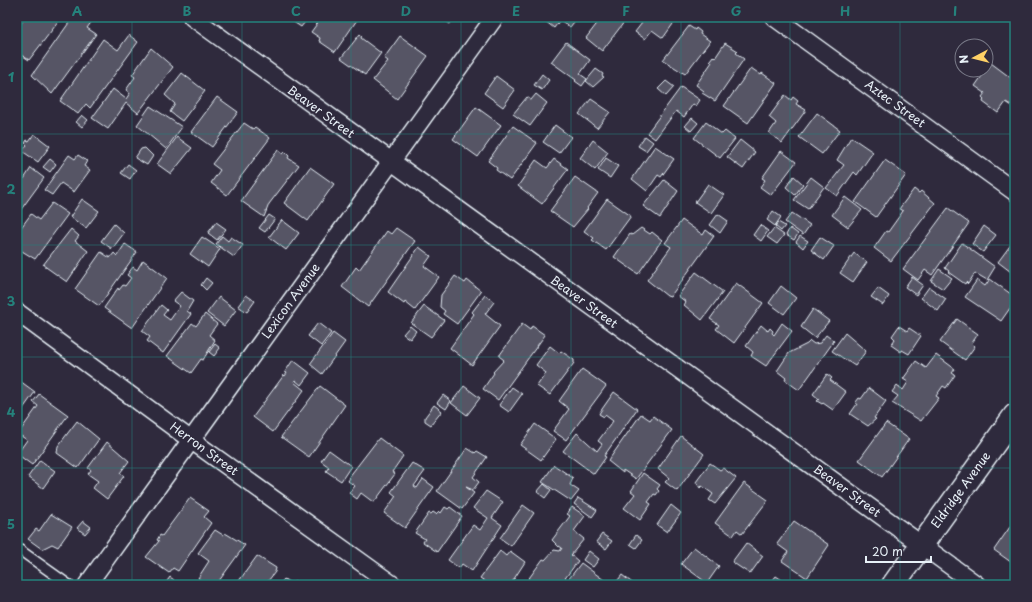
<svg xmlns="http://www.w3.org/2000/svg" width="1032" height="602" viewBox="0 0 1032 602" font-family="'Playpen Sans',sans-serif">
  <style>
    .building { fill: #575565; stroke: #e8f1f8 }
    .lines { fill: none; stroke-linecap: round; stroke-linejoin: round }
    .service-casing { stroke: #e8f1f8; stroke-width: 12 }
    .minor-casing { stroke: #e8f1f8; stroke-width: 20 }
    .tertiary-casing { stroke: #e8f1f8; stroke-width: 25 }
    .service { stroke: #2f2a3d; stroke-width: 9 }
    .minor { stroke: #2f2a3d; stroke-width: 17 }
    .tertiary { stroke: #2f2a3d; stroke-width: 22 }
    .grid { fill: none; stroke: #25827c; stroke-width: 1; stroke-opacity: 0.55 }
    .labels { text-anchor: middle; stroke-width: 3; stroke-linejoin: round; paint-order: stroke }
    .street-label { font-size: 12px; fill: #e8f1f8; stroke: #2f2a3d }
    .neatline { fill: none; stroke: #25827c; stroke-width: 1.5 }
    .grid-label { font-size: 13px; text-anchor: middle; font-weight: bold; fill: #25827c }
  </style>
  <rect width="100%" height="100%" fill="#2f2a3d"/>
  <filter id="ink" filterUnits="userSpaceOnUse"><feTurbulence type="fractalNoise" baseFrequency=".025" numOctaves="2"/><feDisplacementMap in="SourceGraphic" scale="8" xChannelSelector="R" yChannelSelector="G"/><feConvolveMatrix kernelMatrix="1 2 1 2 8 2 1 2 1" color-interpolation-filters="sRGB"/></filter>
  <g filter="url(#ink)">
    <path class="building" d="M 25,17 L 62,17 L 29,60 L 17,52 L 17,46 L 20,43 L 17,41 L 17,30 Z
      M 68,17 L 95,17 L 87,28 L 96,34 L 52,94 L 32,75 L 71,20 Z
      M 286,17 L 309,17 L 301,27 Z
      M 322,17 L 359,17 L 335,52 L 319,41 L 320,38 L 311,32 Z
      M 440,17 L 454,17 L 450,24 Z
      M 540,17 L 578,17 L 570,27 L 560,20 L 554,28 Z
      M 628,17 L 602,51 L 586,38 L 599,21 L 595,17 Z
      M 641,17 L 678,17 L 663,38 L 652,30 L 645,39 L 635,32 L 642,23 L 639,21 Z
      M 689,26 L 695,30 L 696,28 L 701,32 L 700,34 L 710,41 L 685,74 L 663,60 Z
      M 360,34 L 362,36 L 361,38 L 381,53 L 365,75 L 341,58 Z
      M 129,35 L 138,42 L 90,108 L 86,104 L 78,114 L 60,101 L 103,39 L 118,50 Z
      M 400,36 L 428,56 L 397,99 L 373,80 L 388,61 L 384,58 Z
      M 566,42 L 590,60 L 580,74 L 587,79 L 582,86 L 575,81 L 576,80 L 551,62 Z
      M 725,43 L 738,51 L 736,53 L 744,59 L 715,101 L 702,93 L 704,91 L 696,85 L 712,62 L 710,60 L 713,56 L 715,58 Z
      M 151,48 L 173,67 L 138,113 L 126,103 L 108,129 L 92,118 L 113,89 L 126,99 L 130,93 L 126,90 L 135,77 L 132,75 Z
      M 991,63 L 1015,81 L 1015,102 L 1012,106 L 1006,102 L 998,113 L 983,102 L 984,99 L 982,97 L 985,93 L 975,86 Z
      M 751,68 L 761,75 L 762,73 L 776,83 L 748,123 L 724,106 Z
      M 596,69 L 603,74 L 602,76 L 604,77 L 593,87 L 586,81 Z
      M 182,73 L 205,91 L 182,121 L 170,112 L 175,104 L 165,95 Z
      M 542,74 L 549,80 L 542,90 L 534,85 Z
      M 496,76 L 515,90 L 503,107 L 484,93 Z
      M 666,81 L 674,87 L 666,96 L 658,89 Z
      M 681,87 L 700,100 L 696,106 L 693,104 L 684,117 L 676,111 L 655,139 L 647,133 Z
      M 536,94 L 547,103 L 530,126 L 513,114 L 527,97 L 531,100 Z
      M 785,95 L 791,100 L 793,97 L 798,101 L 796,104 L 806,110 L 782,143 L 769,133 L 776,123 L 769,117 Z
      M 217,97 L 238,112 L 212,147 L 191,132 Z
      M 591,99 L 610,112 L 597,128 L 579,114 Z
      M 150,106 L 182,127 L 166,149 L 137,125 Z
      M 476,107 L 501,125 L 478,157 L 453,139 Z
      M 817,113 L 840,130 L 822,154 L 799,137 Z
      M 82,115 L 88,120 L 82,127 L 76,122 Z
      M 692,118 L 698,123 L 691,131 L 685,126 Z
      M 706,122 L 722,134 L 725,131 L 735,139 L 720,158 L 694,138 Z
      M 244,123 L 253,129 L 255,127 L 270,138 L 227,195 L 211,183 L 220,170 L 212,164 Z
      M 555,125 L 571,137 L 559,153 L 543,142 Z
      M 513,126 L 537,143 L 510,180 L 496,170 L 497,168 L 488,161 Z
      M 34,134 L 50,146 L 38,162 L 22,151 L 27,145 L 25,143 L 27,140 L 29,141 Z
      M 645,136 L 653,142 L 646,151 L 638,146 Z
      M 177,137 L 192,148 L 171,174 L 157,164 Z
      M 851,137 L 873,152 L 857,175 L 854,172 L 837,196 L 826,188 L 844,165 L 837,160 Z
      M 593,140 L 608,152 L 595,170 L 580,158 Z
      M 740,140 L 755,152 L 743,169 L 727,157 Z
      M 655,146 L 674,159 L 661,177 L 658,175 L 647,191 L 632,179 Z
      M 145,148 L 153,156 L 147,165 L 135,158 L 141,149 Z
      M 278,150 L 283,154 L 285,152 L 289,156 L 288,158 L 299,165 L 269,204 L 264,217 L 241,201 Z
      M 781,151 L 796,162 L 771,195 L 760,187 L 765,180 L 762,178 Z
      M 69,155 L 75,159 L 78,155 L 87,161 L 84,166 L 90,170 L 74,192 L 61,183 L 52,195 L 44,190 Z
      M 606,158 L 618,166 L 610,178 L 598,170 Z
      M 50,159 L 56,164 L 50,172 L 43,167 Z
      M 554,159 L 568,169 L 542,204 L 518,186 L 536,160 L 547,168 Z
      M 885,160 L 906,175 L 876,217 L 855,202 Z
      M 128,164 L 136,170 L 130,179 L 121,173 Z
      M 310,167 L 334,184 L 308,221 L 284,203 Z
      M 31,168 L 44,178 L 17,215 L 17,178 L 18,179 L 20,176 L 24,179 Z
      M 794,176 L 803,184 L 795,195 L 786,187 Z
      M 575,177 L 598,193 L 587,208 L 588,209 L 573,227 L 550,211 Z
      M 811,177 L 824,187 L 808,209 L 794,200 Z
      M 664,180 L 678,191 L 660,218 L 643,206 Z
      M 708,184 L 724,195 L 711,213 L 695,202 Z
      M 914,189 L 919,193 L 921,191 L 935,203 L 891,261 L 874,248 L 886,231 L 888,232 L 903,211 L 899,209 Z
      M 845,197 L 862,210 L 848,227 L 832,215 Z
      M 82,199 L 99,211 L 86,228 L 70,217 Z
      M 607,199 L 631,216 L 606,250 L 592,240 L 594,238 L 584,231 Z
      M 52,203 L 68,214 L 35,259 L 17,248 L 17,233 L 31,214 L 39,220 Z
      M 948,208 L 969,223 L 932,275 L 925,270 L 918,280 L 903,269 Z
      M 773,211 L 781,217 L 775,226 L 767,220 Z
      M 792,213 L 810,225 L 803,235 L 785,222 Z
      M 718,214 L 728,221 L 720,233 L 710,225 Z
      M 269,215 L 275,219 L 265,232 L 259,228 Z
      M 282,220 L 299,233 L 286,250 L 269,237 Z
      M 682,220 L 703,235 L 706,230 L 714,236 L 670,297 L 667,296 L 647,280 L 671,247 L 665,243 Z
      M 216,222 L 226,229 L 217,240 L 208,233 Z
      M 778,222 L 785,226 L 781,231 L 775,226 Z
      M 114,224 L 124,233 L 112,249 L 101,241 Z
      M 760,225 L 768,231 L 761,241 L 753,235 Z
      M 984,226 L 996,235 L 983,252 L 972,244 Z
      M 396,228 L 415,241 L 368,307 L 342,287 L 356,267 L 359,270 L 387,231 L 391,234 Z
      M 641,228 L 650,234 L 652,232 L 662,240 L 638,274 L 614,257 L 630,234 L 632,235 Z
      M 774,228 L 784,235 L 777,244 L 767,237 Z
      M 790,228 L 798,234 L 794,240 L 786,235 Z
      M 71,229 L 79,236 L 75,241 L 88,251 L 67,282 L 43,265 Z
      M 222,236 L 228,241 L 231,237 L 243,245 L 234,257 L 216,244 Z
      M 800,236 L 808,241 L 803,248 L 796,242 Z
      M 202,237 L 220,249 L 208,267 L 190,254 Z
      M 820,237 L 834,246 L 824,260 L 811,250 Z
      M 1015,239 L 1015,275 L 998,262 Z
      M 962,243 L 995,267 L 987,280 L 975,273 L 968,284 L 966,282 L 965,284 L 948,272 L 949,271 L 945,268 Z
      M 125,244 L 137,252 L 99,306 L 75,289 L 101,252 L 110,258 L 114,253 L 117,256 Z
      M 419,247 L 431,256 L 424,266 L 439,277 L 415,310 L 405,302 L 404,304 L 388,292 Z
      M 854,253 L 867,262 L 853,282 L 840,273 Z
      M 143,260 L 167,278 L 132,328 L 104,308 L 118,288 L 119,290 L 123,285 L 125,286 L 131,278 L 127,275 L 133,267 L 137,270 Z
      M 939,269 L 952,278 L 943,289 L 931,281 Z
      M 696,272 L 723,292 L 702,320 L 684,305 L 686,302 L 678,296 Z
      M 455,276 L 465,283 L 467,280 L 481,291 L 457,324 L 443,314 L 445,311 L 440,307 L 441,295 Z
      M 912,277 L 923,285 L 916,295 L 905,287 Z
      M 206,278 L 212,283 L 206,290 L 201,285 Z
      M 990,279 L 1015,297 L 1015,301 L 1001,321 L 965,297 L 977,280 L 985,286 Z
      M 736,283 L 763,303 L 734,343 L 716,329 L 719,325 L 710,319 Z
      M 781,286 L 796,298 L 784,314 L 769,303 Z
      M 929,287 L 946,299 L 938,311 L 921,298 Z
      M 878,288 L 889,296 L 883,305 L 871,297 Z
      M 181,292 L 193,301 L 187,311 L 191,314 L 163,353 L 147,341 L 150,337 L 142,331 L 161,305 L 167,310 L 163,315 L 170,320 L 180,306 L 173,301 Z
      M 246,295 L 255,301 L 247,312 L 238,306 Z
      M 485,295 L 494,302 L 485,314 L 500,326 L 472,365 L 450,348 L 474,314 L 472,312 Z
      M 219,297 L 236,310 L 224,326 L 207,313 Z
      M 424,306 L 444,320 L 431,337 L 411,323 Z
      M 813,309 L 829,321 L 815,338 L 801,327 Z
      M 205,314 L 217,324 L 209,335 L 215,340 L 203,360 L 201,359 L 191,373 L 167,356 L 192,323 L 196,326 Z
      M 957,319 L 978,334 L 972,343 L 975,346 L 965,360 L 940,342 Z
      M 318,323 L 331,333 L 321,346 L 308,336 Z
      M 782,323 L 792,331 L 766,366 L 751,356 L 753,352 L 746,346 L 761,325 L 768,331 L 770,328 L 773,331 L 772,333 L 774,335 Z
      M 522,324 L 530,330 L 532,326 L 545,335 L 498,400 L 483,389 L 494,373 L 493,372 L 504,360 L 499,356 Z
      M 410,326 L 416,331 L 410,339 L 403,334 Z
      M 899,326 L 907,331 L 909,328 L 921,336 L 909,354 L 902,350 L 901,352 L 891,345 L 895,339 L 892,336 Z
      M 333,333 L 345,342 L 322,374 L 310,364 Z
      M 845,333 L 866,351 L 855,366 L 832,351 Z
      M 826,335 L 834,341 L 799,390 L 785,380 L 786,378 L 777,371 L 789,353 L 807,344 L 810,341 L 814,344 L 820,343 Z
      M 215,344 L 220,348 L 214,356 L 209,352 Z
      M 550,346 L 559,353 L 561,351 L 574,360 L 574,363 L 550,395 L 537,386 L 546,373 L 536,365 Z
      M 936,355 L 955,369 L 952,373 L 955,375 L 946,388 L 943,386 L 936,396 L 939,398 L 921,421 L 892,403 L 898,396 L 892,392 L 897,385 L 903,390 L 908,382 L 903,379 L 916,361 L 926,368 Z
      M 293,360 L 310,373 L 301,385 L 295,380 L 294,382 L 304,390 L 273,432 L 253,417 L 284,375 L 285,376 L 287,373 L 285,372 Z
      M 582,369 L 606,386 L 566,440 L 553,431 L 569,409 L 559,401 Z
      M 827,374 L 832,378 L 830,380 L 846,392 L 833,410 L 823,403 L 822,404 L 817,401 L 819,399 L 813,394 Z
      M 20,381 L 35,392 L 17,417 L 17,385 Z
      M 320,386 L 345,405 L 309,457 L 281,437 Z
      M 464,386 L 480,398 L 467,415 L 451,403 Z
      M 512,387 L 522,394 L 509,412 L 499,405 Z
      M 869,388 L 886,401 L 874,418 L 876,419 L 868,426 L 850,414 L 857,404 L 856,402 L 859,398 L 861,399 Z
      M 614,392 L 637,409 L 604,456 L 606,457 L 594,474 L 563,451 L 577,433 L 597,451 L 602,444 L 598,441 L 613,421 L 605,415 L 604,417 L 599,414 L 600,412 Z
      M 39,394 L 68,415 L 32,465 L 17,454 L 27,440 L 18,434 L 38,406 L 33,402 Z
      M 443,395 L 451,401 L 446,409 L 437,403 Z
      M 434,405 L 442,411 L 431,425 L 425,421 L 425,417 Z
      M 641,414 L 650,420 L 653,416 L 672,430 L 636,479 L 623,470 L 623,473 L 608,461 Z
      M 77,421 L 99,439 L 78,468 L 57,453 L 58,446 Z
      M 886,423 L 909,439 L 882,477 L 859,460 Z
      M 535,424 L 556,439 L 541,460 L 520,445 Z
      M 681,436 L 704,454 L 677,491 L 665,482 L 669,478 L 658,469 Z
      M 379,438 L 403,456 L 392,472 L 395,474 L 375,501 L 373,502 L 361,493 L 357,499 L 349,493 L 355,486 L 348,481 L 350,478 L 349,477 Z
      M 107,442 L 129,461 L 120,473 L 124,476 L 107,499 L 93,488 L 98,481 L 88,474 L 91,470 L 88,468 Z
      M 467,448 L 475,453 L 477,451 L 487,457 L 473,477 L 479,482 L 473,490 L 466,487 L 474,493 L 462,509 L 437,491 Z
      M 329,450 L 351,466 L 341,481 L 326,471 L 329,467 L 321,461 Z
      M 40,460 L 55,471 L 43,488 L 28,477 Z
      M 412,463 L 425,471 L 414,486 L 417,488 L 423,479 L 434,487 L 405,528 L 384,513 L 396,496 L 391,492 Z
      M 710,463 L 720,470 L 723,468 L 736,478 L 715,504 L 709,500 L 713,494 L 702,486 L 700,488 L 696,482 Z
      M 554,465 L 573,478 L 570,485 L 579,491 L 571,501 L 542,482 Z
      M 643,473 L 660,485 L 657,489 L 659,491 L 656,495 L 654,494 L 648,502 L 651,504 L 640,520 L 624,508 L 635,494 L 631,491 Z
      M 744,483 L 768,500 L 742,534 L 737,530 L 733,536 L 715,523 Z
      M 544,484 L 551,490 L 545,498 L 537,492 Z
      M 486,491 L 503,502 L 492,518 L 502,525 L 472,571 L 462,564 L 459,568 L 448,560 L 473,525 L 480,530 L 488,518 L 473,508 Z
      M 190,498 L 209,511 L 204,517 L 211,523 L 178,571 L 173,568 L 169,573 L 146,557 L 159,541 L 157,540 L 160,535 L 162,536 Z
      M 578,498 L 597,510 L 592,517 L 574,504 Z
      M 523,505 L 534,513 L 511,546 L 500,538 Z
      M 671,505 L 681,513 L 667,532 L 657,525 Z
      M 445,507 L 448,509 L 450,507 L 462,516 L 437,552 L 423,542 L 425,539 L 415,533 L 429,513 L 431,514 L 433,512 L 436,514 L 439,511 L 441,513 Z
      M 572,507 L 585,516 L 574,531 L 584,539 L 571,555 L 578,561 L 560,585 L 524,585 L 543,559 L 545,560 L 554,550 L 560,551 L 562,548 L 559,546 L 559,547 L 552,540 L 570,516 L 567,514 Z
      M 51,514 L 72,527 L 58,547 L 52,544 L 42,549 L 28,539 L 36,529 L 39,531 Z
      M 83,521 L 91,527 L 85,534 L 77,528 Z
      M 794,521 L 829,545 L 807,578 L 782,561 L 788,552 L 777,544 Z
      M 1012,524 L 1015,526 L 1015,565 L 994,550 Z
      M 215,530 L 223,535 L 225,533 L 245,545 L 216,585 L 207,585 L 198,578 L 209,561 L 198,553 Z
      M 602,534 L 612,541 L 606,549 L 596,542 Z
      M 636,535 L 642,540 L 636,548 L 630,544 Z
      M 746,543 L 763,556 L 750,574 L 732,562 Z
      M 694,547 L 719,566 L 707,583 L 681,564 Z
      M 500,551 L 506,556 L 510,551 L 525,562 L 510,585 L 488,585 L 489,584 L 480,578 Z
      M 589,551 L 599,559 L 593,567 L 583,560 Z
      M 257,556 L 276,568 L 275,572 L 265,585 L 236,585 Z
      M 581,563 L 608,583 L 607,585 L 576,585 L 568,580 Z
      M 622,575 L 635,585 L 614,585 Z
      M 776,576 L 782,580 L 779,584 L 781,585 L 769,585 Z
      M 170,577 L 174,580 L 171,585 L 166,585 L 165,584 Z
      M 284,579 L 292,584 L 295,581 L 300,585 L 279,585 Z"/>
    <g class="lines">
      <g class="service-casing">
        <path id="service" d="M 17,548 L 69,585"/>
      </g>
      <g class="minor-casing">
        <path id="minor" d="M 192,17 L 977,585
          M 774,17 L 1015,192
          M 17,312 L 191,440 L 393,585
          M 87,585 L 495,17"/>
      </g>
      <g class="tertiary-casing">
        <path id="tertiary" d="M 893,585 L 1015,415"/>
      </g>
      <use href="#service" class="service"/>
      <use href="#minor" class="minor"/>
      <use href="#tertiary" class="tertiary"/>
    </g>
  </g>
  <path class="grid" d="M 132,17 L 132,585M 242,17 L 242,585M 351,17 L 351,585M 461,17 L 461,585M 571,17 L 571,585M 681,17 L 681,585M 790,17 L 790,585M 900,17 L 900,585M 17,134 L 1015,134M 17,245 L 1015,245M 17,357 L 1015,357M 17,468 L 1015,468"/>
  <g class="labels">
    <g class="street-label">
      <text transform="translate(895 104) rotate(36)" y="4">Aztec Street</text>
      <text transform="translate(321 112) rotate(36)" y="4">Beaver Street</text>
      <text transform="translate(291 301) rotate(-54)" y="4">Lexicon Avenue</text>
      <text transform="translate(584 302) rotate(36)" y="4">Beaver Street</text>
      <text transform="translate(204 449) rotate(36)" y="4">Herron Street</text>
      <text transform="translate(961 490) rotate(-54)" y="4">Eldridge Avenue</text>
      <text transform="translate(847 491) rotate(36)" y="4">Beaver Street</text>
    </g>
  </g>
  <rect width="1032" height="602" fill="none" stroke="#2f2a3d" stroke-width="44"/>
  <g transform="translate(974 58) rotate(263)"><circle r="19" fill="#2f2a3d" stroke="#797a88"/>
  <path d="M0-3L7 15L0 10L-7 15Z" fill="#ffd166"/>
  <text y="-6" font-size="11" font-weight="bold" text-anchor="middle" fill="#e8f1f8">N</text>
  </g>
  <path d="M866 556v6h65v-6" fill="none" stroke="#e8f1f8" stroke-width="2"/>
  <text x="872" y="556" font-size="12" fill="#e8f1f8" stroke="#2f2a3d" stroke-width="3" paint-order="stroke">20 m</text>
  <rect x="22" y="22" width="988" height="558" class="neatline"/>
  <g class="grid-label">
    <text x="77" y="16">A</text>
    <text x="187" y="16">B</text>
    <text x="296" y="16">C</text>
    <text x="406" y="16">D</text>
    <text x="516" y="16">E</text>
    <text x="626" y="16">F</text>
    <text x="736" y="16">G</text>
    <text x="845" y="16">H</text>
    <text x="955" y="16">I</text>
    <text x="11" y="82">1</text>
    <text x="11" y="194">2</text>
    <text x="11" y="306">3</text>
    <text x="11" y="417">4</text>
    <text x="11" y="529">5</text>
  </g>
</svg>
